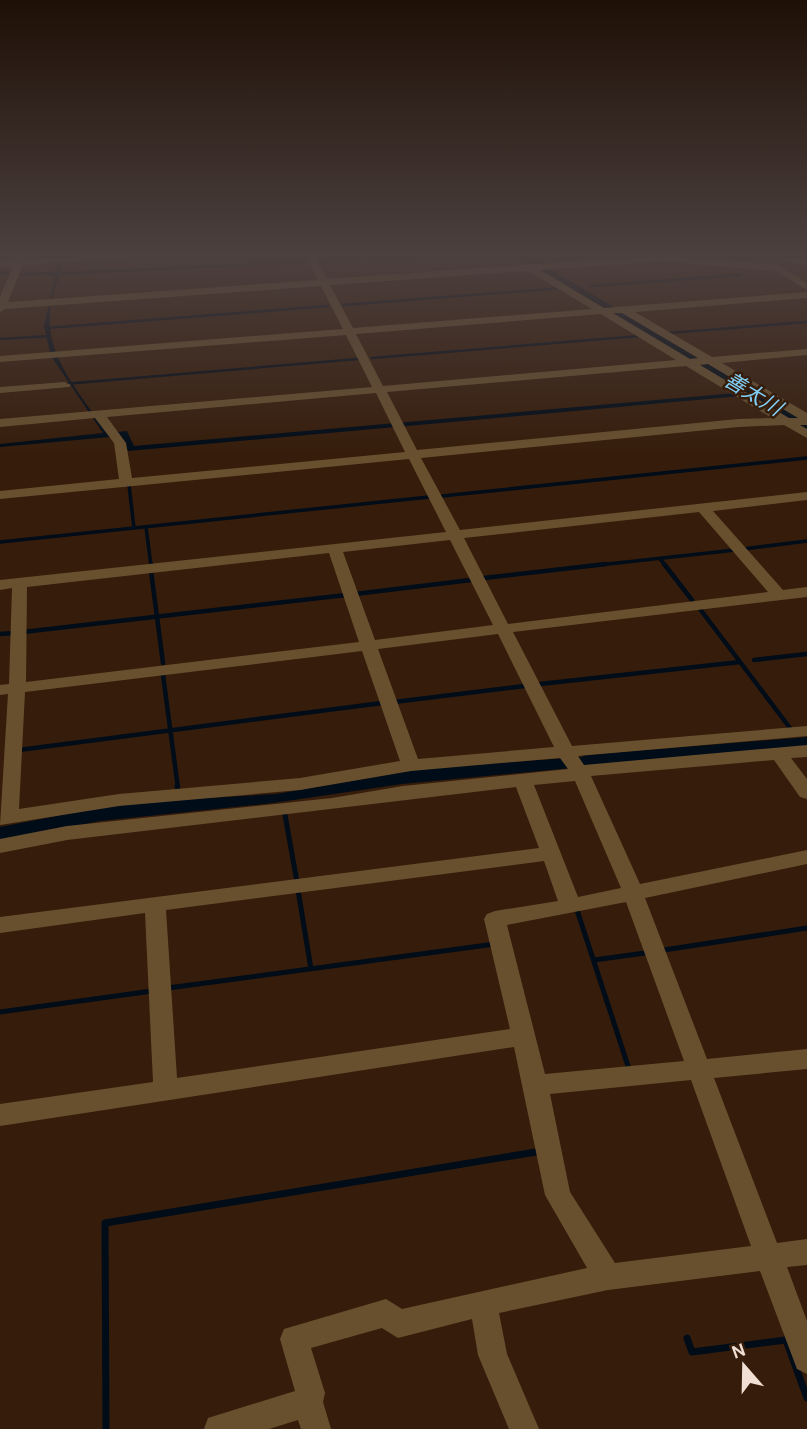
<svg xmlns="http://www.w3.org/2000/svg" width="807" height="1429" viewBox="0 0 807 1429" font-family="Karla,'Noto Sans JP',sans-serif">
  <style>
    .water { fill: #000c18 }
    .lines { fill: none; stroke-linecap: round; stroke-linejoin: round }
    .stream-far4 { stroke: #000c18; stroke-width: 2.5 }
    .stream-far3 { stroke: #000c18; stroke-width: 3.5 }
    .stream-far2 { stroke: #000c18; stroke-width: 4.5 }
    .stream-far1 { stroke: #000c18; stroke-width: 5 }
    .stream { stroke: #000c18; stroke-width: 7 }
    .minor { fill: #68502f; fill-rule: evenodd }
    .labels { text-anchor: middle; stroke-width: 5; stroke-linejoin: round; paint-order: stroke }
    .far-water-label { font-size: 21px; font-style: italic; fill: #80d1f9; stroke: #361d0b }
  </style>
  <rect width="100%" height="100%" fill="#361d0b"/>
  <path class="water" d="M 59,254 L 62,254 L 61,272 L 480,254 L 60,275 C 30,341 71,380 107,433 L 127,431 L 134,446 L 736,393 L 741,396 L 128,451 L 121,436 L 0,447 L 0,444 L 103,433 L 51,356 L 44,326 L 55,278 L 47,274 L 56,272 Z
    M 514,254 L 525,254 L 807,423 L 807,431 Z
    M 807,737 L 807,746 L 402,784 L 273,803 L 100,821 L 0,841 L 0,827 L 123,803 L 276,794 L 426,768 L 582,757 L 584,755 Z"/>
  <g class="lines">
    <path class="stream-far4" d="M 0,273 L 11,273
      M 19,275 L 53,273
      M 590,286 L 741,275
      M 343,305 L 562,288
      M 47,328 L 328,306
      M 668,333 L 807,322
      M 0,339 L 49,336
      M 372,358 L 640,336
      M 64,384 L 358,359"/>
    <path class="stream-far3" d="M 129,485 L 134,528
      M 442,496 L 807,458
      M 146,527 L 151,566
      M 0,542 L 429,497
      M 743,549 L 807,541
      M 660,559 L 666,566
      M 590,566 L 735,550"/>
    <path class="stream-far2" d="M 151,564 L 151,567
      M 664,564 L 692,600
      M 151,571 L 163,663
      M 484,578 L 606,564
      M 355,594 L 471,580
      M 700,609 L 790,728
      M 23,632 L 346,595
      M 0,634 L 15,633
      M 754,660 L 807,654
      M 163,675 L 178,788
      M 540,684 L 740,662
      M 394,702 L 525,686
      M 19,750 L 382,703"/>
    <path class="stream-far1" d="M 177,786 L 178,790
      M 285,815 L 297,882
      M 298,890 L 311,969
      M 577,910 L 629,1069
      M 664,950 L 807,928
      M 594,960 L 645,953
      M 168,988 L 495,944
      M 0,1012 L 152,991"/>
    <path class="stream" d="M 687,1338 L 692,1352 L 786,1340 L 807,1398
      M 106,1429 L 105,1223 L 542,1151"/>
    <path class="minor" d="M 18,254 L 27,254 L 25,260 L 153,254 L 23,265 L 8,302 L 318,280 L 305,254 L 314,254 L 327,279 L 662,255 L 778,265 L 807,283 L 807,290 L 776,271 L 662,261 L 540,270 L 604,308 L 807,292 L 807,298 L 635,312 L 712,357 L 807,349 L 807,355 L 722,363 L 807,413 L 807,425 L 800,425 L 807,429 L 807,438 L 784,425 L 738,427 L 421,458 L 460,530 L 807,492 L 807,500 L 713,511 L 783,590 L 807,587 L 807,597 L 513,632 L 572,746 L 807,726 L 807,736 L 578,756 L 584,765 L 807,745 L 807,757 L 791,758 L 807,779 L 807,799 L 800,797 L 774,760 L 591,776 L 640,884 L 807,850 L 807,864 L 645,898 L 707,1059 L 807,1049 L 807,1069 L 714,1078 L 777,1243 L 807,1239 L 807,1265 L 787,1267 L 807,1321 L 807,1374 L 797,1369 L 760,1271 L 608,1290 L 499,1313 L 507,1354 L 539,1429 L 509,1429 L 478,1355 L 472,1319 L 398,1338 L 382,1328 L 311,1348 L 325,1393 L 323,1402 L 331,1429 L 301,1429 L 298,1420 L 269,1429 L 204,1429 L 208,1418 L 295,1391 L 280,1339 L 284,1329 L 386,1299 L 402,1309 L 587,1268 L 545,1195 L 514,1047 L 0,1126 L 0,1104 L 153,1082 L 145,913 L 0,933 L 0,917 L 539,848 L 516,787 L 67,840 L 0,853 L 0,839 L 67,826 L 332,798 L 403,786 L 568,769 L 560,758 L 411,771 L 300,790 L 119,806 L 0,825 L 8,694 L 0,695 L 0,685 L 9,684 L 12,588 L 0,590 L 0,580 L 446,532 L 409,459 L 0,499 L 0,491 L 119,479 L 114,443 L 95,418 L 0,427 L 0,419 L 372,387 L 346,335 L 0,362 L 0,356 L 343,329 L 321,286 L 5,309 L 0,312 L 0,297 L 13,266 L 0,267 L 0,261 L 16,260 ZM 528,271 L 592,309 L 353,328 L 330,285 ZM 613,313 L 622,313 L 698,358 L 690,359 ZM 601,314 L 676,360 L 383,386 L 356,334 ZM 708,364 L 798,418 L 789,418 L 700,365 ZM 686,366 L 772,418 L 738,419 L 417,450 L 387,392 ZM 376,393 L 405,452 L 132,478 L 126,443 L 107,417 ZM 699,512 L 768,592 L 508,624 L 464,538 ZM 450,540 L 493,625 L 375,640 L 343,552 ZM 329,553 L 359,642 L 26,682 L 27,587 ZM 498,634 L 554,747 L 418,759 L 378,649 ZM 362,651 L 400,761 L 300,778 L 119,794 L 19,809 L 25,692 ZM 575,781 L 621,888 L 578,897 L 534,785 ZM 544,861 L 558,901 L 495,911 L 487,914 L 484,919 L 510,1029 L 177,1078 L 166,910 ZM 626,902 L 684,1061 L 545,1074 L 507,925 ZM 691,1080 L 751,1246 L 615,1263 L 570,1192 L 550,1094 Z
      M 788,257 L 807,259 L 807,265 L 785,262 L 785,258 Z
      M 65,382 L 71,385 L 69,387 L 0,393 L 0,387 Z"/>
  </g>
  <linearGradient id="sky" x2="0" y2="1"><stop stop-color="#1e1006"/><stop offset="0.56" stop-color="#4c403f"/><stop offset="1" stop-color="#4c403f" stop-opacity="0"/></linearGradient>
  <rect width="807" height="454" fill="url(#sky)"/>
  <g class="labels">
    <g class="far-water-label">
      <text transform="translate(753 394) rotate(31)" y="7">善太川</text>
    </g>
  </g>
  <g transform="translate(744 1366) rotate(340)" stroke="#361d0b" stroke-width="5" paint-order="stroke">
  <path d="M0-5L12 26L0 18L-12 26Z" fill="#f1dfd4"/>
  <text y="-10" font-size="19" font-weight="bold" text-anchor="middle" fill="#f1dfd4">N</text>
  </g>
</svg>
